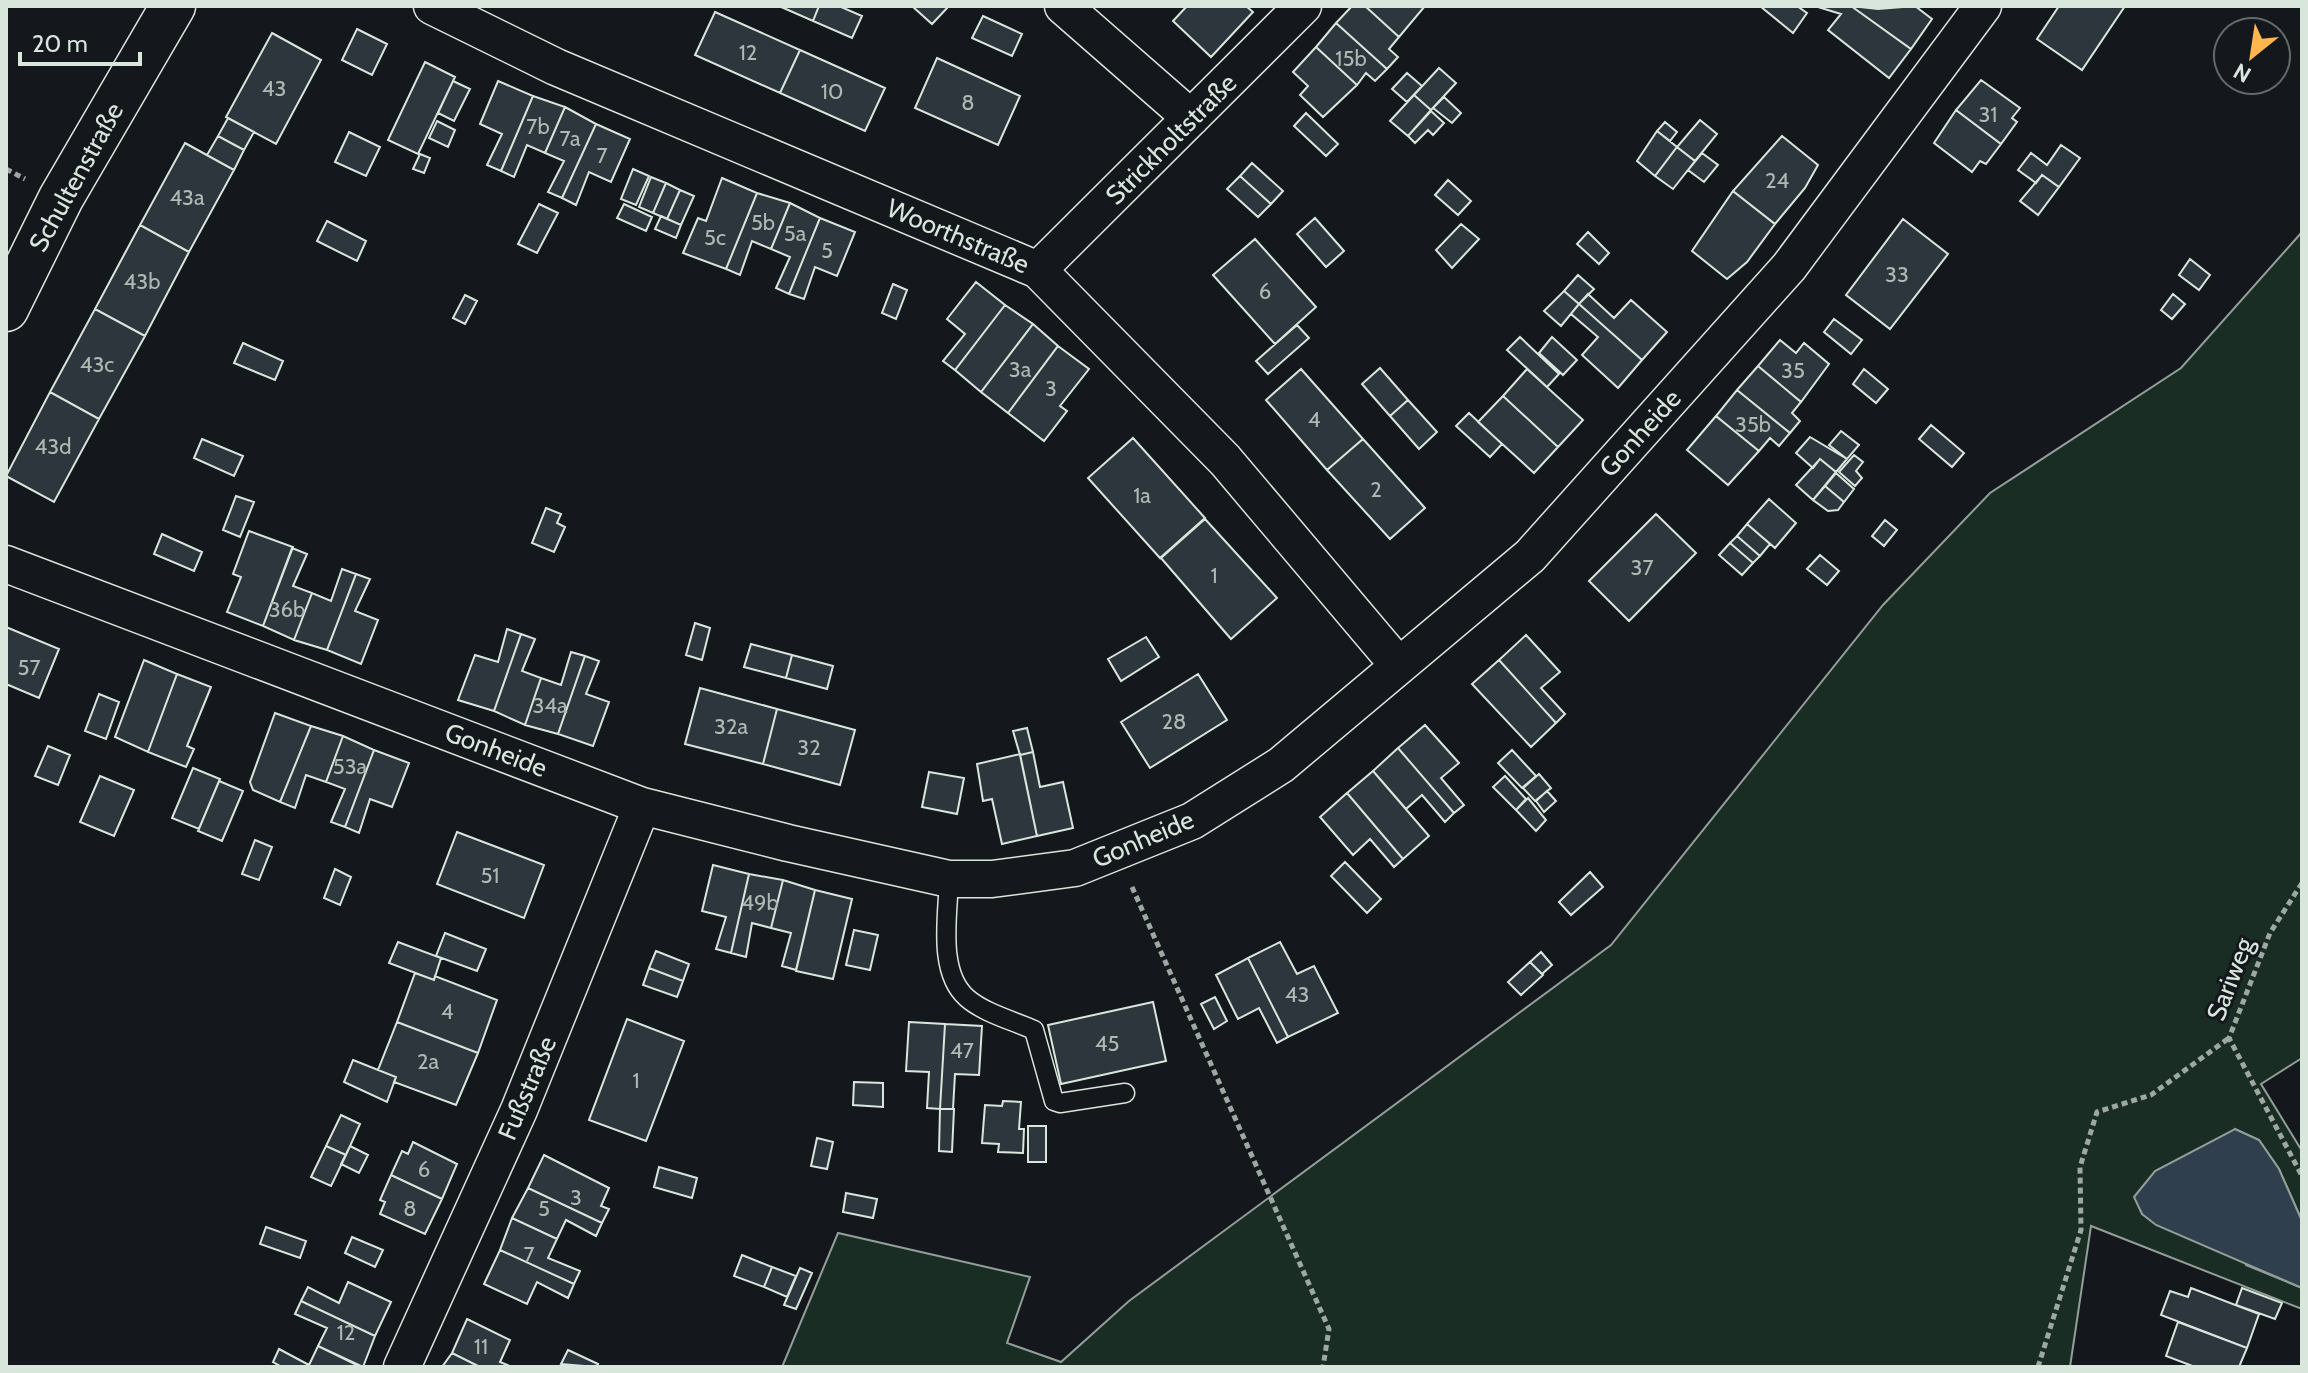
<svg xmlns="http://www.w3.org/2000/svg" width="2308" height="1373" viewBox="0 0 2308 1373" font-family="Cabin,sans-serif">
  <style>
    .green { fill: #1a2d24; stroke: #939e99; stroke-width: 2 }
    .water { fill: #2f3f4d; stroke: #939e99; stroke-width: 2 }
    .building { fill: #2c363c; stroke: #d8e6dc; stroke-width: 2 }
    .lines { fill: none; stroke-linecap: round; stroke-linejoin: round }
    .service-casing { stroke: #d8e6dc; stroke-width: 21 }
    .minor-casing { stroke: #d8e6dc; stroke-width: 39 }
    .secondary-casing { stroke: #d8e6dc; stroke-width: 47 }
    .path { stroke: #9da8a2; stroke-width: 5; stroke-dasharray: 6 4; stroke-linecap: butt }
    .service { stroke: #14181c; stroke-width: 18 }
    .minor { stroke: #14181c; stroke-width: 36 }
    .secondary { stroke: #14181c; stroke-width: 44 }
    .labels { text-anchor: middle; stroke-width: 6; stroke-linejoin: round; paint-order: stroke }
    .number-label { font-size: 22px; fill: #adbab4 }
    .street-label { font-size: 26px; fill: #d8e6dc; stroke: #14181c }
  </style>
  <rect width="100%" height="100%" fill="#14181c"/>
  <path class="green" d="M 2302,232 L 2302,1058 L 2261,1084 L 2302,1151 L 2302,1221 L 2279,1169 L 2259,1140 L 2235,1129 L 2246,1265 L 2302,1288 L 2302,1309 L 2091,1226 L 2070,1367 L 782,1367 L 838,1233 L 1030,1277 L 1007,1343 L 1061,1362 L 1129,1301 L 1611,945 L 1883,605 L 1990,493 L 2181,368 Z"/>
  <path class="water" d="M 2235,1129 L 2259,1140 L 2279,1169 L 2302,1221 L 2302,1288 L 2156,1225 L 2142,1214 L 2134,1197 L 2155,1171 Z"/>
  <path class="building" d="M 779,6 L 819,6 L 813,21 Z
    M 819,6 L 839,6 L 862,16 L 852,38 L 813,21 Z
    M 912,6 L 949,6 L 932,24 Z
    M 1187,6 L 1246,6 L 1253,12 L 1211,57 L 1173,21 Z
    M 1352,6 L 1365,6 L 1399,37 L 1389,49 L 1398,57 L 1387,69 L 1336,23 Z
    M 1365,6 L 1425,6 L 1399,37 Z
    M 1760,6 L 1797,6 L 1807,13 L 1793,33 Z
    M 1851,6 L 1911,49 L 1889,78 L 1828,30 L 1841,14 L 1818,7 Z
    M 1851,6 L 1878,9 L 1915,6 L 1932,19 L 1911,49 Z
    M 2059,6 L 2125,6 L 2082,70 L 2037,39 Z
    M 715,12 L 800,50 L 780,93 L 695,55 Z
    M 983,16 L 1022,34 L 1012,56 L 972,38 Z
    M 1336,23 L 1387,69 L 1375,81 L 1366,73 L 1357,85 L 1316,47 Z
    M 357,29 L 387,44 L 372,75 L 342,60 Z
    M 272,33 L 321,60 L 276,144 L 226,117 Z
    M 1316,47 L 1357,85 L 1323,117 L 1300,95 L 1308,86 L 1293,72 Z
    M 800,50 L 885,88 L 865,131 L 780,93 Z
    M 937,58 L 1020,96 L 998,145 L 915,108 Z
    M 425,62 L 455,77 L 418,154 L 388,140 Z
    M 1439,68 L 1456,83 L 1431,110 L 1414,95 Z
    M 1407,73 L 1422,86 L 1407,102 L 1392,89 Z
    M 1981,80 L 2020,108 L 2012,118 L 2017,122 L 2001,144 L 1956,110 Z
    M 453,81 L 470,89 L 454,121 L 438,113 Z
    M 498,81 L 533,96 L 501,171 L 487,165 L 502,134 L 480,124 Z
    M 1414,95 L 1431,110 L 1408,136 L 1390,121 Z
    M 533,96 L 565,107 L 545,153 L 527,145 L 514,177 L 501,171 Z
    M 1444,97 L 1461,113 L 1452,123 L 1433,108 Z
    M 565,107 L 596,124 L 562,198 L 548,192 L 564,161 L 545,153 Z
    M 1956,110 L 2001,144 L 1986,164 L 1980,161 L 1972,172 L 1934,143 Z
    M 1431,111 L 1444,123 L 1433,135 L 1428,130 L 1415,143 L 1408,136 Z
    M 1306,113 L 1338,144 L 1326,156 L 1294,126 Z
    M 228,118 L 254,132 L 244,150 L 218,136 Z
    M 1700,120 L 1717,134 L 1695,161 L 1677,147 Z
    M 437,121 L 455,130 L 448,147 L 429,138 Z
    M 1665,122 L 1677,132 L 1670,141 L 1657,131 Z
    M 596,124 L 630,139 L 611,182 L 589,172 L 576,205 L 562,198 Z
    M 1657,131 L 1677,147 L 1655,176 L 1637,161 Z
    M 349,132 L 380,147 L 366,176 L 335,162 Z
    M 218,136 L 244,150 L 234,170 L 207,155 Z
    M 1782,136 L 1818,165 L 1805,188 L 1775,224 L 1733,191 Z
    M 185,143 L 234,170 L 189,252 L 140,225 Z
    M 2061,145 L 2080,158 L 2059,187 L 2042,175 L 2036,183 L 2018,170 L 2031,153 L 2047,165 Z
    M 1677,147 L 1695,161 L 1673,189 L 1655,176 Z
    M 1702,153 L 1718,165 L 1704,182 L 1688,170 Z
    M 420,154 L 430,158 L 424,173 L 413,169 Z
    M 1252,163 L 1283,191 L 1271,204 L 1240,176 Z
    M 633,169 L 649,176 L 636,205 L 621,199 Z
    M 2042,175 L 2059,187 L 2038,215 L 2020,201 Z
    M 1240,176 L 1271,204 L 1258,217 L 1227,189 Z
    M 651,177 L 666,183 L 653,213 L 639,207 Z
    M 722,178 L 757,193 L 726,269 L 683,253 L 698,218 L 706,221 Z
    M 1448,180 L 1471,201 L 1458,215 L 1435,195 Z
    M 666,183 L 680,190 L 667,219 L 653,213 Z
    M 680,190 L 694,196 L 681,225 L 667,219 Z
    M 1733,191 L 1775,224 L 1747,262 L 1727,279 L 1692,251 Z
    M 757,193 L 790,203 L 771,249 L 752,241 L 740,275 L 726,269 Z
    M 790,203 L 820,218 L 789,294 L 776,288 L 790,257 L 771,249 Z
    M 539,204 L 558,213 L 537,253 L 518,244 Z
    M 624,204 L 652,217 L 646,231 L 617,218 Z
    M 661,216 L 681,225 L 676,238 L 655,229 Z
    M 820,218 L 855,232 L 837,276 L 815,267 L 804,299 L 789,294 Z
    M 1315,218 L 1344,251 L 1326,267 L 1297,234 Z
    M 1903,219 L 1948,254 L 1890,329 L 1846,295 Z
    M 327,221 L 366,241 L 357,261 L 317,241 Z
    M 1461,224 L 1479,239 L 1452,268 L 1436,250 Z
    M 140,225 L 189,252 L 145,336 L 95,309 Z
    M 1588,232 L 1609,253 L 1599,264 L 1577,244 Z
    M 1255,239 L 1316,307 L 1275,344 L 1213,275 Z
    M 2190,259 L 2210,275 L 2199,290 L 2179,275 Z
    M 1578,275 L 1594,289 L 1579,304 L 1564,291 Z
    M 976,282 L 1005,305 L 955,370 L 943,361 L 965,334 L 947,319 Z
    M 893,284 L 907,290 L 896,319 L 882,313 Z
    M 1564,291 L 1579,304 L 1561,326 L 1544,311 Z
    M 1588,294 L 1614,318 L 1631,300 L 1667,332 L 1642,360 L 1579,304 Z
    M 2173,294 L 2185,304 L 2172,319 L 2161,310 Z
    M 465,295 L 477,301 L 465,324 L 453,318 Z
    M 1579,304 L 1642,360 L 1618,388 L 1582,355 L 1598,337 L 1571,314 Z
    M 1005,305 L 1033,324 L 981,392 L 955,370 Z
    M 95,309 L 145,336 L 99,419 L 50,392 Z
    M 1834,319 L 1862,340 L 1851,354 L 1824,332 Z
    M 1033,324 L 1058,346 L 1008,413 L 981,392 Z
    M 1297,325 L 1309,338 L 1268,374 L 1256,361 Z
    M 1520,337 L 1559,374 L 1547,387 L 1507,350 Z
    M 1552,337 L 1577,360 L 1563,375 L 1539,353 Z
    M 1780,340 L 1796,353 L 1804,343 L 1829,364 L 1801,402 L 1758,366 Z
    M 243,343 L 283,361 L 275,380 L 234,363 Z
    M 1058,346 L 1089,369 L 1060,406 L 1067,411 L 1044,441 L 1008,413 Z
    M 1758,366 L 1801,402 L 1792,413 L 1800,421 L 1790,433 L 1737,390 Z
    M 1380,368 L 1408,400 L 1390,416 L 1362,384 Z
    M 1301,369 L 1363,439 L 1327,470 L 1266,400 Z
    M 1527,369 L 1583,420 L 1558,447 L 1503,396 Z
    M 1864,369 L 1888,389 L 1876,403 L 1853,384 Z
    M 1737,390 L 1790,433 L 1779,446 L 1770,438 L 1759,451 L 1716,416 Z
    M 50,392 L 99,419 L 54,502 L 6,476 Z
    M 1503,396 L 1558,447 L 1534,473 L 1478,422 Z
    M 1408,400 L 1437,432 L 1419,449 L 1390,416 Z
    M 1469,413 L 1502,444 L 1490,457 L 1456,426 Z
    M 1716,416 L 1759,451 L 1728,485 L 1687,450 Z
    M 1931,425 L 1964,453 L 1952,467 L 1919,439 Z
    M 1841,431 L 1859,445 L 1847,459 L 1829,445 Z
    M 1810,437 L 1847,459 L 1836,472 L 1820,459 L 1813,468 L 1796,453 Z
    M 1133,438 L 1205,518 L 1160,558 L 1088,478 Z
    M 202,439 L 243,456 L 234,476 L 194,458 Z
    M 1363,439 L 1425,508 L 1390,539 L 1327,470 Z
    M 1854,455 L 1863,462 L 1856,471 L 1862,478 L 1855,486 L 1839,472 Z
    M 1820,459 L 1836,472 L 1813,500 L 1796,485 Z
    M 1836,473 L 1854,489 L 1844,502 L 1825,486 Z
    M 1825,486 L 1844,502 L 1838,510 L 1828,511 L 1813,500 Z
    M 236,496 L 254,502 L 240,537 L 223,530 Z
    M 1769,499 L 1796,523 L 1775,548 L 1747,524 Z
    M 546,508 L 561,514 L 557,523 L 565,527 L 554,552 L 532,543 Z
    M 1656,514 L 1696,553 L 1629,621 L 1589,581 Z
    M 1205,519 L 1277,598 L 1231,639 L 1161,558 Z
    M 1885,520 L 1897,530 L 1884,546 L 1872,536 Z
    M 1747,524 L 1770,544 L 1760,556 L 1737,536 Z
    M 249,531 L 293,547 L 263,626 L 227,612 L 241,577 L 233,574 Z
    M 162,534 L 202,552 L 194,571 L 154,554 Z
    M 1737,536 L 1760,556 L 1753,563 L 1730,543 Z
    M 1730,543 L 1753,563 L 1742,575 L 1719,555 Z
    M 292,548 L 307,554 L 293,586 L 312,593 L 294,640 L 263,626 Z
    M 1820,555 L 1839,571 L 1827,585 L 1807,569 Z
    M 342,569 L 356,574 L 327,650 L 294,640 L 312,593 L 331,601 Z
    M 356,574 L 370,579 L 355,611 L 378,620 L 361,664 L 327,650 Z
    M 695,623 L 710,628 L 702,660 L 686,655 Z
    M 6,627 L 59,649 L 39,698 L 6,684 Z
    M 507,629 L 521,634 L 494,711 L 458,700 L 475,655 L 498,662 Z
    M 521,634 L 535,639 L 522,671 L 541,678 L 525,725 L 494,711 Z
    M 1526,635 L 1560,672 L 1541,688 L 1565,714 L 1556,723 L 1499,660 Z
    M 1146,637 L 1159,657 L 1121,681 L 1108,659 Z
    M 751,644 L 792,655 L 786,678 L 744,667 Z
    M 571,652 L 585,656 L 558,734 L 525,725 L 541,678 L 561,685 Z
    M 792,655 L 833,666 L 827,689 L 786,678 Z
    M 585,656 L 599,661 L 586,694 L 609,702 L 593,746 L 558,734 Z
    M 144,660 L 177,674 L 148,752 L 115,737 Z
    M 1499,660 L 1556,723 L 1531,747 L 1472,684 Z
    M 177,674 L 211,687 L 187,746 L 194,749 L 186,767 L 148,752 Z
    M 1198,674 L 1227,720 L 1150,768 L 1121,722 Z
    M 700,688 L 777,709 L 763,764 L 685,744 Z
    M 99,694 L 119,702 L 106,739 L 85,731 Z
    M 777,709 L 855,730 L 840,785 L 763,764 Z
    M 275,713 L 311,726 L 280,802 L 253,790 L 250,782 Z
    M 1425,725 L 1459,763 L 1441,778 L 1464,805 L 1454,813 L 1398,748 Z
    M 311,726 L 343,736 L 326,782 L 306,775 L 295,808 L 280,802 Z
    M 1027,728 L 1033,752 L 1020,755 L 1013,731 Z
    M 343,736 L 374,750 L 345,827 L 331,822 L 345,789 L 326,782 Z
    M 48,746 L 70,755 L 58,785 L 35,776 Z
    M 1398,748 L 1454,813 L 1445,822 L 1422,795 L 1406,809 L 1373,771 Z
    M 374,750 L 409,763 L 392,807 L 370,799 L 359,833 L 345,827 Z
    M 1512,750 L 1536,776 L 1522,788 L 1498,763 Z
    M 1033,752 L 1040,787 L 1063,782 L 1073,828 L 1037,836 L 1020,755 Z
    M 1020,754 L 1037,836 L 1002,844 L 992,799 L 983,801 L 977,764 Z
    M 193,768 L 220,779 L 199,829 L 172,818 Z
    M 1373,771 L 1429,836 L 1403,859 L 1347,793 Z
    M 929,772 L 964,778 L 957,814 L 922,807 Z
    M 1539,774 L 1551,788 L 1535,801 L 1523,788 Z
    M 100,776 L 134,790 L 114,836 L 80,822 Z
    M 1505,776 L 1526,799 L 1516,810 L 1493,787 Z
    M 219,781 L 243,791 L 222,841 L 198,831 Z
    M 1547,791 L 1556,801 L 1544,812 L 1536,801 Z
    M 1347,793 L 1403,859 L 1394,867 L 1370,839 L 1353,855 L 1320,817 Z
    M 1528,798 L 1546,820 L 1536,831 L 1516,810 Z
    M 457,832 L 544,865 L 524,918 L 437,884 Z
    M 255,840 L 272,847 L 259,880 L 242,874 Z
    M 1345,862 L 1381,899 L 1367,913 L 1331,876 Z
    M 713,865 L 749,874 L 731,953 L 716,949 L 726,917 L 702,911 Z
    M 335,869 L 351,877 L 340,905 L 324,898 Z
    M 1590,872 L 1603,887 L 1571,915 L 1559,902 Z
    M 749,874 L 783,880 L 771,928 L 752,923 L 746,957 L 731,953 Z
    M 783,880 L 815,890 L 796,970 L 782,966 L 791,933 L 771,928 Z
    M 815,890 L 852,899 L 833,979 L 796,971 Z
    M 854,930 L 878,935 L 870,970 L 846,965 Z
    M 445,933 L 486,949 L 477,971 L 436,956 Z
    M 398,942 L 441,958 L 434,980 L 389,963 Z
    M 1280,942 L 1297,974 L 1314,966 L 1338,1013 L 1288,1037 L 1248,958 Z
    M 656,951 L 689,964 L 683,981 L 649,968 Z
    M 1541,952 L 1552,965 L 1542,974 L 1530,962 Z
    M 1248,958 L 1288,1037 L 1277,1043 L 1259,1008 L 1238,1019 L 1216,975 Z
    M 1530,962 L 1543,975 L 1521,995 L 1508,982 Z
    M 649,968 L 683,981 L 677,997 L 643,985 Z
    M 415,973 L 434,980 L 435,976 L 497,1000 L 478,1053 L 397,1022 Z
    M 1215,997 L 1227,1021 L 1214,1029 L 1201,1004 Z
    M 1153,1002 L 1166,1061 L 1061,1084 L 1048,1025 Z
    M 627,1019 L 684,1041 L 646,1141 L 589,1120 Z
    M 397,1022 L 478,1053 L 456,1105 L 394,1082 L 396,1077 L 378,1070 Z
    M 909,1022 L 945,1024 L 940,1109 L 927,1108 L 929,1072 L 906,1071 Z
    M 945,1024 L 982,1026 L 979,1075 L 955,1074 L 953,1109 L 940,1109 Z
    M 353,1060 L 396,1077 L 387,1102 L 344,1082 Z
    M 854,1082 L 883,1083 L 883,1107 L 853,1105 Z
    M 1003,1101 L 1021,1102 L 1019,1129 L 1024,1129 L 1023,1153 L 998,1152 L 999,1144 L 982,1143 L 985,1105 L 1002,1106 Z
    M 940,1109 L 954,1109 L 952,1152 L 939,1151 Z
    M 341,1115 L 360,1124 L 346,1155 L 326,1146 Z
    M 1028,1126 L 1046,1126 L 1046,1162 L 1028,1162 Z
    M 817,1138 L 833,1142 L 827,1169 L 811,1166 Z
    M 413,1142 L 457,1164 L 442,1199 L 391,1175 L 402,1151 L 408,1154 Z
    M 326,1146 L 346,1155 L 331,1186 L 311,1177 Z
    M 350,1146 L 368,1155 L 359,1173 L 341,1164 Z
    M 544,1155 L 609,1188 L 601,1206 L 609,1209 L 602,1223 L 528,1188 Z
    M 659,1167 L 697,1178 L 692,1198 L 654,1187 Z
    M 391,1175 L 442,1199 L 425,1234 L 380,1214 L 385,1202 L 380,1200 Z
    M 528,1188 L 602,1223 L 596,1236 L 566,1220 L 557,1239 L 512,1218 Z
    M 846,1193 L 877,1199 L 873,1218 L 843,1212 Z
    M 512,1218 L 557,1239 L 548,1258 L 580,1271 L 574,1284 L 500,1250 Z
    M 266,1227 L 306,1241 L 300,1258 L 260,1244 Z
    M 352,1237 L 383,1250 L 375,1267 L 345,1253 Z
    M 500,1250 L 574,1284 L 568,1298 L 537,1282 L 527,1304 L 484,1284 Z
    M 742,1255 L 772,1267 L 764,1287 L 734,1276 Z
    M 772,1267 L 796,1276 L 787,1297 L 764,1287 Z
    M 800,1268 L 812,1273 L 796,1309 L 784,1305 Z
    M 348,1282 L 391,1302 L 375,1336 L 301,1301 L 308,1287 L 339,1303 Z
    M 2191,1288 L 2259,1314 L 2247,1348 L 2161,1315 L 2170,1291 L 2188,1297 Z
    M 2242,1288 L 2282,1303 L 2275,1319 L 2236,1305 Z
    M 301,1301 L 375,1336 L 363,1367 L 318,1346 L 327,1328 L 295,1314 Z
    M 467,1319 L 510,1340 L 500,1362 L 512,1367 L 480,1367 L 452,1353 Z
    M 2178,1322 L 2247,1348 L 2239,1367 L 2195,1367 L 2166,1356 Z
    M 318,1346 L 361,1367 L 282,1367 L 273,1362 L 279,1349 L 309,1365 Z
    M 568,1350 L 598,1364 L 596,1367 L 561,1364 Z
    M 452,1353 L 480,1367 L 442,1367 Z"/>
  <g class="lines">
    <g class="service-casing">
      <path id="service" d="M 949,879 C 948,914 937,972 967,998 C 984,1013 1014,1021 1034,1030 L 1054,1101 L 1060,1103 L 1125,1093"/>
    </g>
    <g class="minor-casing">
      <path id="minor" d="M 432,6 L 556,67 L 1038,270 L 1225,460 L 1399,666
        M 1063,6 L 1191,118
        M 1038,270 L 1303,6
        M 6,564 L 642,806 L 788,843 L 949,879 L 992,879 L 1075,868 L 1192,821 L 1281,765 L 1530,556 L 1789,267 L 1983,6
        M 402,1367 L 519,1110 L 642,806"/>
    </g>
    <g class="secondary-casing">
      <path id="secondary" d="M 6,309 L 61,198 L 173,6"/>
    </g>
    <path class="path" d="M 6,169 L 25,179
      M 2302,883 L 2270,933 L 2229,1038 L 2302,1176
      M 1132,887 L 1329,1329 L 1323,1367
      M 2038,1367 L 2081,1230 L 2080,1167 L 2097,1112 L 2151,1095 L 2229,1038"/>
    <use href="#service" class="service"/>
    <use href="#minor" class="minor"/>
    <use href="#secondary" class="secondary"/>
  </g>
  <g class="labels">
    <g class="number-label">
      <text x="748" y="60">12</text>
      <text x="1351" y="66">15b</text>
      <text x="274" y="96">43</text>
      <text x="832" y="99">10</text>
      <text x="968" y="110">8</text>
      <text x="1988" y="122">31</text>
      <text x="538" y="134">7b</text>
      <text x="570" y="146">7a</text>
      <text x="602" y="163">7</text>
      <text x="1777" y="188">24</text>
      <text x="187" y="205">43a</text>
      <text x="763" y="230">5b</text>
      <text x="795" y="241">5a</text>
      <text x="715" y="245">5c</text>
      <text x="827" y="258">5</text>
      <text x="1897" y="282">33</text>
      <text x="142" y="289">43b</text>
      <text x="1265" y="299">6</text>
      <text x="97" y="372">43c</text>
      <text x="1020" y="377">3a</text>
      <text x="1793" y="378">35</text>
      <text x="1051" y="396">3</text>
      <text x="1314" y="427">4</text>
      <text x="1753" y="432">35b</text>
      <text x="53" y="454">43d</text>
      <text x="1376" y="497">2</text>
      <text x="1142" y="503">1a</text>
      <text x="1642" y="575">37</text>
      <text x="1214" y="583">1</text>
      <text x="287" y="617">36b</text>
      <text x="29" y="675">57</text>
      <text x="550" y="713">34a</text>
      <text x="1174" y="729">28</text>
      <text x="731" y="734">32a</text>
      <text x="809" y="755">32</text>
      <text x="350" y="774">53a</text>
      <text x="490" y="883">51</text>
      <text x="760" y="910">49b</text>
      <text x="1297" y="1002">43</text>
      <text x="447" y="1019">4</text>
      <text x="1107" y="1051">45</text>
      <text x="962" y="1058">47</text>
      <text x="428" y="1069">2a</text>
      <text x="636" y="1088">1</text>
      <text x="424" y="1177">6</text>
      <text x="576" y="1205">3</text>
      <text x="410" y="1216">8</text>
      <text x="544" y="1216">5</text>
      <text x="529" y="1262">7</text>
      <text x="346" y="1340">12</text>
      <text x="481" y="1354">11</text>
    </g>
    <g class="street-label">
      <text transform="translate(1171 139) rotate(-45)" y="9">Strickholtstraße</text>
      <text transform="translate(76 177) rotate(-61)" y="9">Schultenstraße</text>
      <text transform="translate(958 236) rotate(23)" y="9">Woorthstraße</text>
      <text transform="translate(1640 433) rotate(-48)" y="9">Gonheide</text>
      <text transform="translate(496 750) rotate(21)" y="9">Gonheide</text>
      <text transform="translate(1143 839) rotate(-23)" y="9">Gonheide</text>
      <text transform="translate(2230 979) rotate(-69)" y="9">Sariweg</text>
      <text transform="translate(527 1088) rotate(-67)" y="9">Fußstraße</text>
    </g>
  </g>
  <rect width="2308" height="1373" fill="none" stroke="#d8e6dc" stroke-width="16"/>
  <g transform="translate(2252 56) rotate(210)"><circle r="38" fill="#14181c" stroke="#626a69" stroke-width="2"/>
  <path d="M0-6L14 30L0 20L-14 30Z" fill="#ffb74d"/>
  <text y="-12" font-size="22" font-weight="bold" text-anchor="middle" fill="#d8e6dc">N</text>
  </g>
  <path d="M20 52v12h120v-12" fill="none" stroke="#d8e6dc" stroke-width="4"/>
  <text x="32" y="52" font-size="24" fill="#d8e6dc" stroke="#14181c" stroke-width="6" paint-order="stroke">20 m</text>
</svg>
